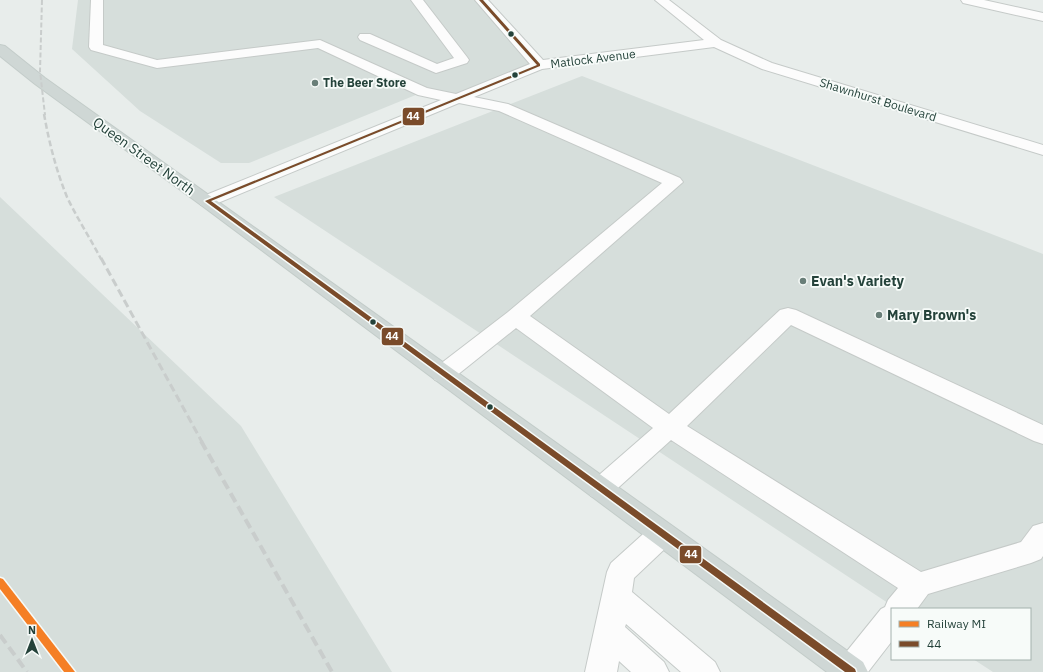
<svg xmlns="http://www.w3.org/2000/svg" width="1043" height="672" viewBox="0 0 1043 672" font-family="'IBM Plex Sans',sans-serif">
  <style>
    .built { fill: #d6dedb }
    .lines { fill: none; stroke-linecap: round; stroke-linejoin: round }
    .minor-casing { stroke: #c5cac8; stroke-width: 2 }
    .major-casing { stroke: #c3ccc9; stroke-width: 2 }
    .minor { fill: #fcfcfc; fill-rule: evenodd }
    .major { fill: #cfd7d5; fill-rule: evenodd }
    .rail-far3 { stroke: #c9cdcc; stroke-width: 2; stroke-dasharray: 5 2.5; stroke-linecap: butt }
    .rail-far2 { stroke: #c9cdcc; stroke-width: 2.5; stroke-dasharray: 6 3; stroke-linecap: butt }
    .rail-far1 { stroke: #c9cdcc; stroke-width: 3; stroke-dasharray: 8 4; stroke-linecap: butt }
    .rail { stroke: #c9cdcc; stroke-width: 4; stroke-dasharray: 10 5; stroke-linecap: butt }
    .bus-1-casing { stroke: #f7fbf9; stroke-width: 3 }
    .bus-1 { fill: #7a4b2a; fill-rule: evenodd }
    .rail-1-casing { stroke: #f7fbf9; stroke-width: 3 }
    .rail-1 { fill: #f57f25; fill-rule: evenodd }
    .bus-dot { fill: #24423a; stroke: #f7fbf9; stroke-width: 1.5 }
    .poi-dot { fill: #697e78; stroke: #f7fbf9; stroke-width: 1.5 }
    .labels { text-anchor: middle; stroke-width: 3.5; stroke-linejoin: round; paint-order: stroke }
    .far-street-label { font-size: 12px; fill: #24423a; stroke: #f7fbf9 }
    .far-poi-label { font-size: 12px; font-weight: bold; fill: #24423a; stroke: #f7fbf9; text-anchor: start }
    .street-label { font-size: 14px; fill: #24423a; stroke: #f7fbf9 }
    .poi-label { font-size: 14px; font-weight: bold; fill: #24423a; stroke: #f7fbf9; text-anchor: start }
    .line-badge { stroke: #f7fbf9; stroke-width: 1.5 }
    .badge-label { font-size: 11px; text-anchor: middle; font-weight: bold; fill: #fff }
  </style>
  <rect width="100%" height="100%" fill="#e8edeb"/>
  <path class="built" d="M 78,0 L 481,0 L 539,65 L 458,98 L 423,92 L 249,163 L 221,163 L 140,111 L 72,49 Z
    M 582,76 L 1043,254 L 1043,672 L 993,672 L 973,659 L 1030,659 L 1030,609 L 897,609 L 274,197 Z
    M 0,197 L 241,426 L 392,672 L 0,672 Z"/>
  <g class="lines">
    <g class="minor-casing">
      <path id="minor" d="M 91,0 L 103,0 L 103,45 L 157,60 L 320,40 L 427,88 L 456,94 L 530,64 L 475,0 L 488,0 L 543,60 L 704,40 L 655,0 L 669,0 L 721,40 L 772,63 L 1043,145 L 1043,155 L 762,69 L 714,47 L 542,69 L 474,97 L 508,104 L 680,178 L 683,182 L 530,316 L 669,414 L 780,310 L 788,308 L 796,310 L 1043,425 L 1043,444 L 1034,441 L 791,325 L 687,426 L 921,572 L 1021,542 L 1033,526 L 1043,523 L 1043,556 L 1041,559 L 1031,563 L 928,594 L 917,609 L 892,609 L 892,641 L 868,672 L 835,672 L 839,661 L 881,609 L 885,607 L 888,600 L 898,588 L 671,440 L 609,496 L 600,499 L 591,496 L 587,489 L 591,482 L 653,428 L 516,328 L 451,380 L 443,382 L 435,380 L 431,374 L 435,368 L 508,312 L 662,183 L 499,111 L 459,103 L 213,205 L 207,206 L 201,205 L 198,201 L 201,197 L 441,100 L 418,95 L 318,48 L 157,68 L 91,50 L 89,47 Z
        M 411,0 L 423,0 L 467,57 L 469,60 L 467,63 L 436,73 L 360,40 L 358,37 L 360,34 L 370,34 L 437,64 L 454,58 Z
        M 961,0 L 984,0 L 1043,13 L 1043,21 L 963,3 Z
        M 662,523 L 672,526 L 676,534 L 672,542 L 634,578 L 632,592 L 715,662 L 720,672 L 681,672 L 626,624 L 625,627 L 664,662 L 669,672 L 631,672 L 619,661 L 617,672 L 585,672 L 607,572 L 611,563 L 652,526 Z"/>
    </g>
    <g class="major-casing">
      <path id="major" d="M 0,45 L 5,46 L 45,78 L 863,662 L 868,672 L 827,672 L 201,205 L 35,84 L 0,56 Z"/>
    </g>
    <use href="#minor" class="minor"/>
    <use href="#major" class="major"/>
    <path class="rail-far3" d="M 42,0 L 40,71 L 45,115"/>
    <path class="rail-far2" d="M 44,114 C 49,142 56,170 67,197 C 77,218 90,238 101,259"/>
    <path class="rail-far1" d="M 101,258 L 202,442"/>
    <path class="rail" d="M 201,441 L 332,672
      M 0,635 L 27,672"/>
    <g class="bus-1-casing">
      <path id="bus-1" d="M 479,0 L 483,0 L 540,64 L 540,66 L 211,201 L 855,669 L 856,672 L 845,672 L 205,201 L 537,65 Z"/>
    </g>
    <use href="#bus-1" class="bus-1"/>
    <g class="rail-1-casing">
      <path id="rail-1" d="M 0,578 L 3,579 L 75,672 L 64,672 L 0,589 Z"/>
    </g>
    <use href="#rail-1" class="rail-1"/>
  </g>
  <g class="bus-dot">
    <circle cx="511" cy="34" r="3.5"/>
    <circle cx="515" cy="75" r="3.5"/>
    <circle cx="373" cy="322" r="3.5"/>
    <circle cx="490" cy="407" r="3.5"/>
  </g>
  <g class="poi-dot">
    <circle cx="315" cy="83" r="4"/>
    <circle cx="803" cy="281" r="4"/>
    <circle cx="879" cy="315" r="4"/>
  </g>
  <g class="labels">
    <g class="far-street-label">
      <text transform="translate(593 59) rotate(-7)" y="4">Matlock Avenue</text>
      <text transform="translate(878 100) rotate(17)" y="4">Shawnhurst Boulevard</text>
    </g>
    <g class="far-poi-label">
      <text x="323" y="87">The Beer Store</text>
    </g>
    <g class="street-label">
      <text transform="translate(144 156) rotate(36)" y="5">Queen Street North</text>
    </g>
    <g class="poi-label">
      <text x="811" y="286">Evan's Variety</text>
      <text x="887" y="320">Mary Brown's</text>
    </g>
  </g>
  <g class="line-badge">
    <rect x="402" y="107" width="23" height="19" rx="4" fill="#7a4b2a"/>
    <rect x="381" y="327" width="23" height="19" rx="4" fill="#7a4b2a"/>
    <rect x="679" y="545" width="23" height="19" rx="4" fill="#7a4b2a"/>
  </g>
  <g class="badge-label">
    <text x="413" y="120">44</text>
    <text x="392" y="340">44</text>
    <text x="691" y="558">44</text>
  </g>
  <rect x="891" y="608" width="140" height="52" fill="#f7fbf9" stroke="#a3b1ad"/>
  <rect x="899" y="621" width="20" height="6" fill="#f57f25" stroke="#a3b1ad"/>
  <text x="927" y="628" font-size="12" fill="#24423a">Railway MI</text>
  <rect x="899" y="641" width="20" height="6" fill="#7a4b2a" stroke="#a3b1ad"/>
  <text x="927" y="648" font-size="12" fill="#24423a">44</text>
  <g transform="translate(32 640)" stroke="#f7fbf9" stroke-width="3" paint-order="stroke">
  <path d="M0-3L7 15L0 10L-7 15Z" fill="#24423a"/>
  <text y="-6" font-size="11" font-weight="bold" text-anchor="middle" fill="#24423a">N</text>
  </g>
</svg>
